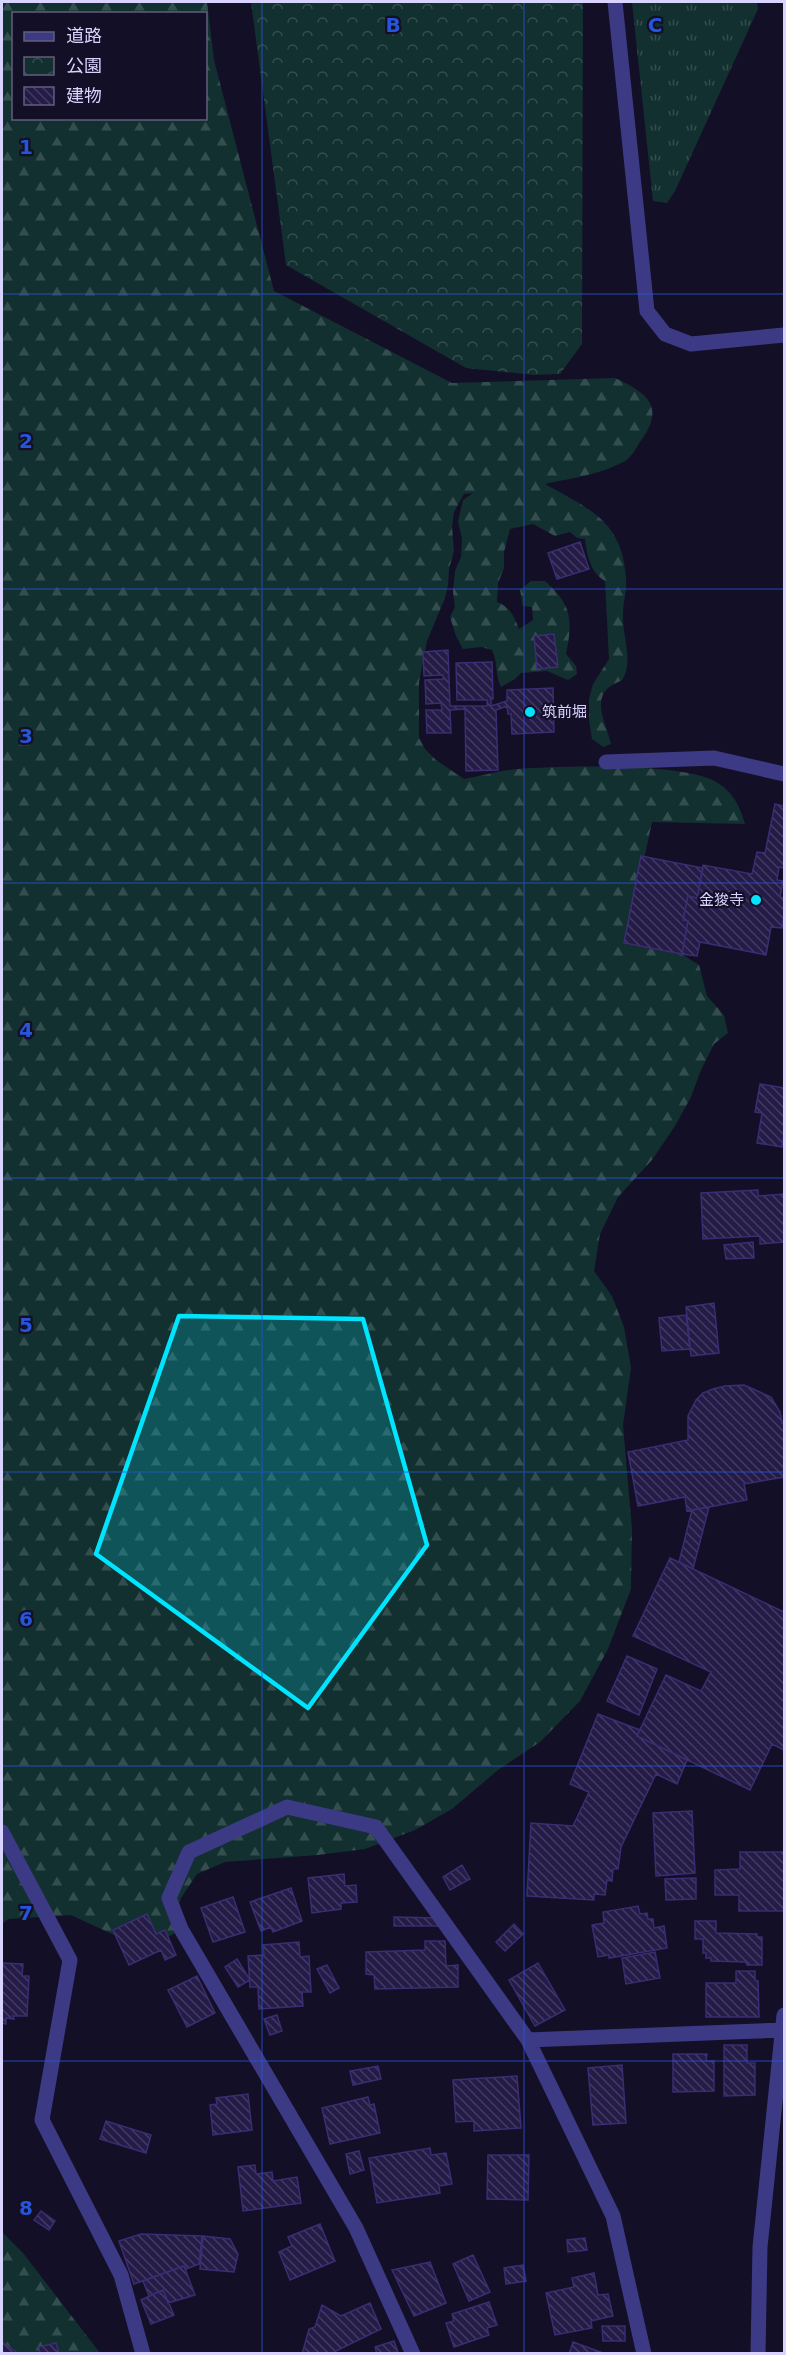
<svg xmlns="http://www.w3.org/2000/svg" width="786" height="2355" viewBox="0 0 786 2355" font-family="'DejaVu Sans','Noto Sans JP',sans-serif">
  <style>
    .grass { fill: url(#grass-tufts) }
    .forest { fill: url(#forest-firs); fill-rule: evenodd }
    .park { fill: url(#park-crowns) }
    .building { fill: url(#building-back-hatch); stroke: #3b2d73; stroke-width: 1.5 }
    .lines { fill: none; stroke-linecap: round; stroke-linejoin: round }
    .minor { stroke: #3d3a85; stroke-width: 15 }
    .marked { fill: #00e5ff; fill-opacity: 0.2; stroke: #00e5ff; stroke-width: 4.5; stroke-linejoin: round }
    .grid { fill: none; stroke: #2655da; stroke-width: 1.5; stroke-opacity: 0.55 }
    .poi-dot { fill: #00e5ff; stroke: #130f26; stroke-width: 2 }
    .labels { text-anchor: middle; stroke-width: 4.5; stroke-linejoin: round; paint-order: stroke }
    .poi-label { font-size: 15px; fill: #d9d4ff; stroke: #130f26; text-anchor: start }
    .grid-label { font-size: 20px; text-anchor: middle; font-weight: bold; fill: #2655da; stroke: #130f26; stroke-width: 4.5; stroke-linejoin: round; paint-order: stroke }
  </style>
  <defs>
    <pattern id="grass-tufts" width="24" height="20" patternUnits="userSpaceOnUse" patternTransform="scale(1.5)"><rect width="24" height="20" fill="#12302f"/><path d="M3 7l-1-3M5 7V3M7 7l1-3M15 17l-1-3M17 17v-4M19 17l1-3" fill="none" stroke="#344d4e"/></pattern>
    <pattern id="forest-firs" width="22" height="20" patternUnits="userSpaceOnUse" patternTransform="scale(1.5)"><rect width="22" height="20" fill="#12302f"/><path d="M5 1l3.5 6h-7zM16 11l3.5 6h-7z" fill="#344d4e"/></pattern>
    <pattern id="park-crowns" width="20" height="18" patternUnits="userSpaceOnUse" patternTransform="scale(1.5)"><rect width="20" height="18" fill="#12302f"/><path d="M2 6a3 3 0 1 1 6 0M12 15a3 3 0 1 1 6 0" fill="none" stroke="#344d4e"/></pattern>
    <pattern id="building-back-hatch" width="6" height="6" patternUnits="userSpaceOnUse" patternTransform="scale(1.5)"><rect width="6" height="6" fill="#241b47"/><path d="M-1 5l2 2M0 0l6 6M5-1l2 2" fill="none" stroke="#433b63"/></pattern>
  </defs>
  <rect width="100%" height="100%" fill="#130f26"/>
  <path class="grass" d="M 632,2 L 757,2 L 758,9 L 675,191 L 667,203 L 653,201 Z"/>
  <path class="forest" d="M 2,2 L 207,2 L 214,60 L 274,291 L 452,383 L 615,378 C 645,392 666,405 642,439 C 637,446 632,457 625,461 C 600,475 572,478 545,484 C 589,509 622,520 626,578 C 627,591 623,602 623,615 C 622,634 632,655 625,674 C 623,682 619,681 612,685 C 590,699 607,725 611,744 L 603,747 L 592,739 L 589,720 L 589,699 L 593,684 L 609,659 L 605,581 C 590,572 587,555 585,539 L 577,538 L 570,532 L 555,536 L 533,524 L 510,529 L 504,552 L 504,568 L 498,583 L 497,602 C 510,607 514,616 519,629 L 533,620 L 532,607 L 523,606 L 520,590 L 531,581 L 545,581 C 572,605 573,620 566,654 L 576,666 L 577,674 L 568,680 L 547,671 L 521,673 L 515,679 L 501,687 C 495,675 498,663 492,650 L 481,647 L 463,649 L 456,636 L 450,617 L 455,607 L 453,592 L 455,571 L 461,557 L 462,539 L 458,521 L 463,500 L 473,493 L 464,494 L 454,512 L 452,527 L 454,551 L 449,569 L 448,585 L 445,598 L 427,641 L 419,682 L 419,738 L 425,749 L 436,760 L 464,779 C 482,776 500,770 518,769 C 560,766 685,762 718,783 C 734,793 740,807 745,824 L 652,822 L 626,944 L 683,955 L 699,965 L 707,996 L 724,1015 L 728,1033 L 714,1044 L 701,1070 L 691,1097 L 675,1126 L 652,1160 L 618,1197 L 600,1234 L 594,1271 L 612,1296 L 624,1327 L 631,1368 L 623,1425 L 632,1529 L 631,1589 L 608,1649 L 580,1701 L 540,1742 L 498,1770 L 452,1809 L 415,1830 L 365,1849 L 318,1855 L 225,1862 L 197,1874 L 181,1898 L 174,1920 L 174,1934 L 147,1946 L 125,1940 L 71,1915 L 8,1919 L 2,1924 ZM 14,14 L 206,14 L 206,118 L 14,118 Z
    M 2,2232 L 23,2253 L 100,2353 L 2,2353 Z"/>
  <path class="park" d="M 251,2 L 583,2 L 582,344 L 560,374 L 535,375 L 466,368 L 286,265 Z"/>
  <path class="building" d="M 580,542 L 589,569 L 557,579 L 548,553 Z
    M 554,634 L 558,667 L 537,669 L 534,636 Z
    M 448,650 L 450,706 L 487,706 L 487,700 L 457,700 L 456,663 L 492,662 L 493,699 L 491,699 L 491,706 L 507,701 L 507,690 L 553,688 L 554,732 L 512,734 L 511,714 L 508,714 L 507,706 L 496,710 L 498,770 L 466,771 L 465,709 L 450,710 L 451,733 L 427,733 L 426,710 L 442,710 L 441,703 L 426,704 L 425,680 L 443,679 L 443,675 L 424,676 L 423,652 Z
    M 775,804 L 784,806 L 784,868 L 779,867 L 777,880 L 783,881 L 780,897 L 784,898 L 784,914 L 782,928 L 771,927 L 766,955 L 700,942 L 697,956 L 682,954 L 688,921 L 683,920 L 688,896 L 697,898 L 703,865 L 752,874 L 757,852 L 765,853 Z
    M 641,856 L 703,868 L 697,898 L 688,896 L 683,920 L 688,921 L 682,954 L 624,943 Z
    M 760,1084 L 784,1088 L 784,1135 L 782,1147 L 757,1143 L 762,1113 L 755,1112 Z
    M 758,1190 L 758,1196 L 784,1194 L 784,1242 L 760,1244 L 760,1236 L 703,1239 L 701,1193 Z
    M 753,1242 L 754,1258 L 726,1259 L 724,1245 Z
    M 714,1303 L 719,1353 L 691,1356 L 686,1307 Z
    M 686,1315 L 690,1349 L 662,1351 L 659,1318 Z
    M 744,1385 L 771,1397 L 780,1412 L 782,1423 L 784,1422 L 784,1477 L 744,1484 L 747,1500 L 687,1511 L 685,1497 L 638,1506 L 628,1452 L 688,1440 L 688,1416 L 696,1400 L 703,1393 L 713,1389 L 725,1386 Z
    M 709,1507 L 693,1569 L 679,1562 L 692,1510 Z
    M 670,1558 L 784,1612 L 784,1750 L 772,1744 L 750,1790 L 637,1736 L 666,1675 L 701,1691 L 711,1672 L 633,1636 Z
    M 627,1656 L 657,1669 L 639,1715 L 607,1701 Z
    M 598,1714 L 640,1730 L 637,1736 L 687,1760 L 677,1784 L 656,1774 L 621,1847 L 618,1869 L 613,1869 L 612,1881 L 607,1880 L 605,1895 L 594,1894 L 594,1900 L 527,1896 L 531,1823 L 573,1826 L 589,1792 L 570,1784 Z
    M 692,1811 L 695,1873 L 656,1876 L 653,1813 Z
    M 740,1852 L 784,1852 L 784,1911 L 739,1911 L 739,1895 L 715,1895 L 715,1870 L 740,1869 Z
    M 462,1865 L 470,1879 L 450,1890 L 443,1877 Z
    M 344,1874 L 345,1886 L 356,1885 L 357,1902 L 341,1903 L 341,1909 L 312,1913 L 308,1878 Z
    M 696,1878 L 696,1899 L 666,1900 L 665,1879 Z
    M 291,1888 L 302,1921 L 273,1932 L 271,1927 L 261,1931 L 250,1902 Z
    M 233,1897 L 245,1932 L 213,1942 L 201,1908 Z
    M 638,1906 L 640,1914 L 647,1913 L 648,1919 L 653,1919 L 654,1928 L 664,1926 L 667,1948 L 609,1958 L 609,1955 L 598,1957 L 592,1925 L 604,1923 L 603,1912 Z
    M 147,1914 L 156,1934 L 165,1930 L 176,1955 L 165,1960 L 161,1950 L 129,1965 L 113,1930 Z
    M 394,1917 L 439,1918 L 439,1926 L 394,1926 Z
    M 695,1921 L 716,1921 L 716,1933 L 757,1934 L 757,1937 L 762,1937 L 762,1965 L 747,1965 L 746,1962 L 711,1961 L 711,1958 L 706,1958 L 706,1953 L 703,1953 L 703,1939 L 695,1939 Z
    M 514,1924 L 523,1934 L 505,1951 L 496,1942 Z
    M 425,1941 L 445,1941 L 446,1966 L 458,1965 L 458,1987 L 375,1989 L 374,1975 L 366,1974 L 366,1952 L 425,1950 Z
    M 299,1942 L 300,1957 L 309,1956 L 311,1992 L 302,1992 L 303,2006 L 259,2009 L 258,1987 L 250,1987 L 248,1956 L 264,1955 L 263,1945 Z
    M 655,1952 L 660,1978 L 626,1984 L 622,1958 Z
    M 237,1959 L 250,1980 L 238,1987 L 225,1967 Z
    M 2,1963 L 23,1964 L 22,1976 L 29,1976 L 27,2016 L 13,2016 L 14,2019 L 6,2018 L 6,2024 L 2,2023 Z
    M 538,1963 L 565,2010 L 535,2026 L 509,1980 Z
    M 327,1965 L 339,1988 L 330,1993 L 317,1969 Z
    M 736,1971 L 755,1971 L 755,1980 L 758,1981 L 759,2017 L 706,2017 L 706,1983 L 736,1983 Z
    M 197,1976 L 215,2013 L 187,2027 L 168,1990 Z
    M 277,2015 L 282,2031 L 270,2035 L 264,2019 Z
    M 724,2045 L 747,2045 L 747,2063 L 755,2063 L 755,2095 L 724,2096 Z
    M 673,2054 L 707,2054 L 706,2061 L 714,2061 L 714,2091 L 673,2092 Z
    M 622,2065 L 626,2123 L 593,2125 L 588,2068 Z
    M 378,2066 L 381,2079 L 353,2085 L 350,2071 Z
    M 517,2076 L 521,2128 L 474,2131 L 474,2121 L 456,2122 L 453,2080 Z
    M 248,2094 L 252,2130 L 213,2135 L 210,2105 L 217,2104 L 216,2098 Z
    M 368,2097 L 370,2105 L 374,2104 L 380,2133 L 330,2144 L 322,2108 Z
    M 106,2121 L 151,2135 L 146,2153 L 100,2139 Z
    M 430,2148 L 431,2155 L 446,2153 L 452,2184 L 439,2186 L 440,2193 L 377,2203 L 369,2158 Z
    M 359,2151 L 364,2170 L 350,2174 L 346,2154 Z
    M 488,2155 L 529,2155 L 528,2200 L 487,2199 Z
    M 255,2165 L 256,2174 L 272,2172 L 273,2181 L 297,2177 L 301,2203 L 243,2211 L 238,2167 Z
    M 41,2211 L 55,2221 L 49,2230 L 34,2220 Z
    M 320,2224 L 335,2261 L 290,2280 L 279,2252 L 292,2246 L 288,2237 Z
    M 141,2234 L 202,2236 L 199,2264 L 186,2269 L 184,2266 L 134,2284 L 119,2241 Z
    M 203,2236 L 230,2239 L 238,2254 L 234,2272 L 200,2269 Z
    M 585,2238 L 587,2250 L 568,2252 L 567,2240 Z
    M 473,2255 L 490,2292 L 469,2301 L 453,2264 Z
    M 430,2262 L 446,2303 L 414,2316 L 392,2270 Z
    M 523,2265 L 526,2281 L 506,2284 L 504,2268 Z
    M 184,2266 L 195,2295 L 168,2303 L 163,2290 L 149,2296 L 143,2281 Z
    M 594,2273 L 598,2295 L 608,2294 L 613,2316 L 591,2321 L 592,2328 L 555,2335 L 546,2293 L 574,2287 L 572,2278 Z
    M 163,2290 L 174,2315 L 151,2324 L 141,2300 Z
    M 489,2302 L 497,2325 L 487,2328 L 489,2335 L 454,2347 L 446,2323 L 454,2321 L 452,2314 Z
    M 370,2303 L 381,2329 L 330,2354 L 302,2354 L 309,2329 L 315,2327 L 322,2305 L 341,2316 Z
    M 602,2326 L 625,2326 L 625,2341 L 603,2341 Z
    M 394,2341 L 398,2352 L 377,2354 L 375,2347 Z
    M 2,2342 L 19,2354 L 2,2354 Z
    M 573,2342 L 606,2354 L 569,2354 Z
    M 56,2343 L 59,2354 L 40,2354 L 39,2347 Z"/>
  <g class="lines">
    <path class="minor" d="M 615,2 L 647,311 L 665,334 L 691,344 L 784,335
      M 606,762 L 714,758 L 784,774
      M 2,1832 L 70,1960 L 42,2120 L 121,2275 L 143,2354
      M 528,2040 L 784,2030
      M 413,2354 L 356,2228 L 181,1929 L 169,1898 L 189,1852 L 287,1807 L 376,1827 L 528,2040 L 613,2216 L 644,2354
      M 758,2354 L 760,2247 L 784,2015"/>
  </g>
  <path class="marked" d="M 179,1316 L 363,1319 L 427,1545 L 308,1708 L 96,1554 Z"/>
  <path class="grid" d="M 262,2 L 262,2354M 524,2 L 524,2354M 2,294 L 784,294M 2,589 L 784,589M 2,883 L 784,883M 2,1178 L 784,1178M 2,1472 L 784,1472M 2,1766 L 784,1766M 2,2061 L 784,2061"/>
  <g class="poi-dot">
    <circle cx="530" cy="712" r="6"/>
    <circle cx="756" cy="900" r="6"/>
  </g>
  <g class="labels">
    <g class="poi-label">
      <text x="542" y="717">筑前堀</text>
      <text x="744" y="905" text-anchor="end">金狻寺</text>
    </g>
  </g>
  <g class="grid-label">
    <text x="393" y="32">B</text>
    <text x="655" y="32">C</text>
    <text x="26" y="154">1</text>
    <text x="26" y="448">2</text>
    <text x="26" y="743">3</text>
    <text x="26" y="1037">4</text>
    <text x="26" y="1332">5</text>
    <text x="26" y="1626">6</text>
    <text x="26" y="1920">7</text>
    <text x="26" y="2215">8</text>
  </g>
  <rect width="786" height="2355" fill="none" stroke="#d9d4ff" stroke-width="6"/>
  <rect x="12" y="12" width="195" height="108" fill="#130f26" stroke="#625e7d" stroke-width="1.5"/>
  <rect x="24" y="32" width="30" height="9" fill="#3d3a85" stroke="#625e7d" stroke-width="1.5"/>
  <text x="66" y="42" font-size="18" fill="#d9d4ff">道路</text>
  <rect x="24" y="57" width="30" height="18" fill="url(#park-crowns)" stroke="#625e7d" stroke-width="1.5"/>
  <text x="66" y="72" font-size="18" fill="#d9d4ff">公園</text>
  <rect x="24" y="87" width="30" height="18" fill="url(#building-back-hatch)" stroke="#625e7d" stroke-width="1.5"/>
  <text x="66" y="102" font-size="18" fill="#d9d4ff">建物</text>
</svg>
